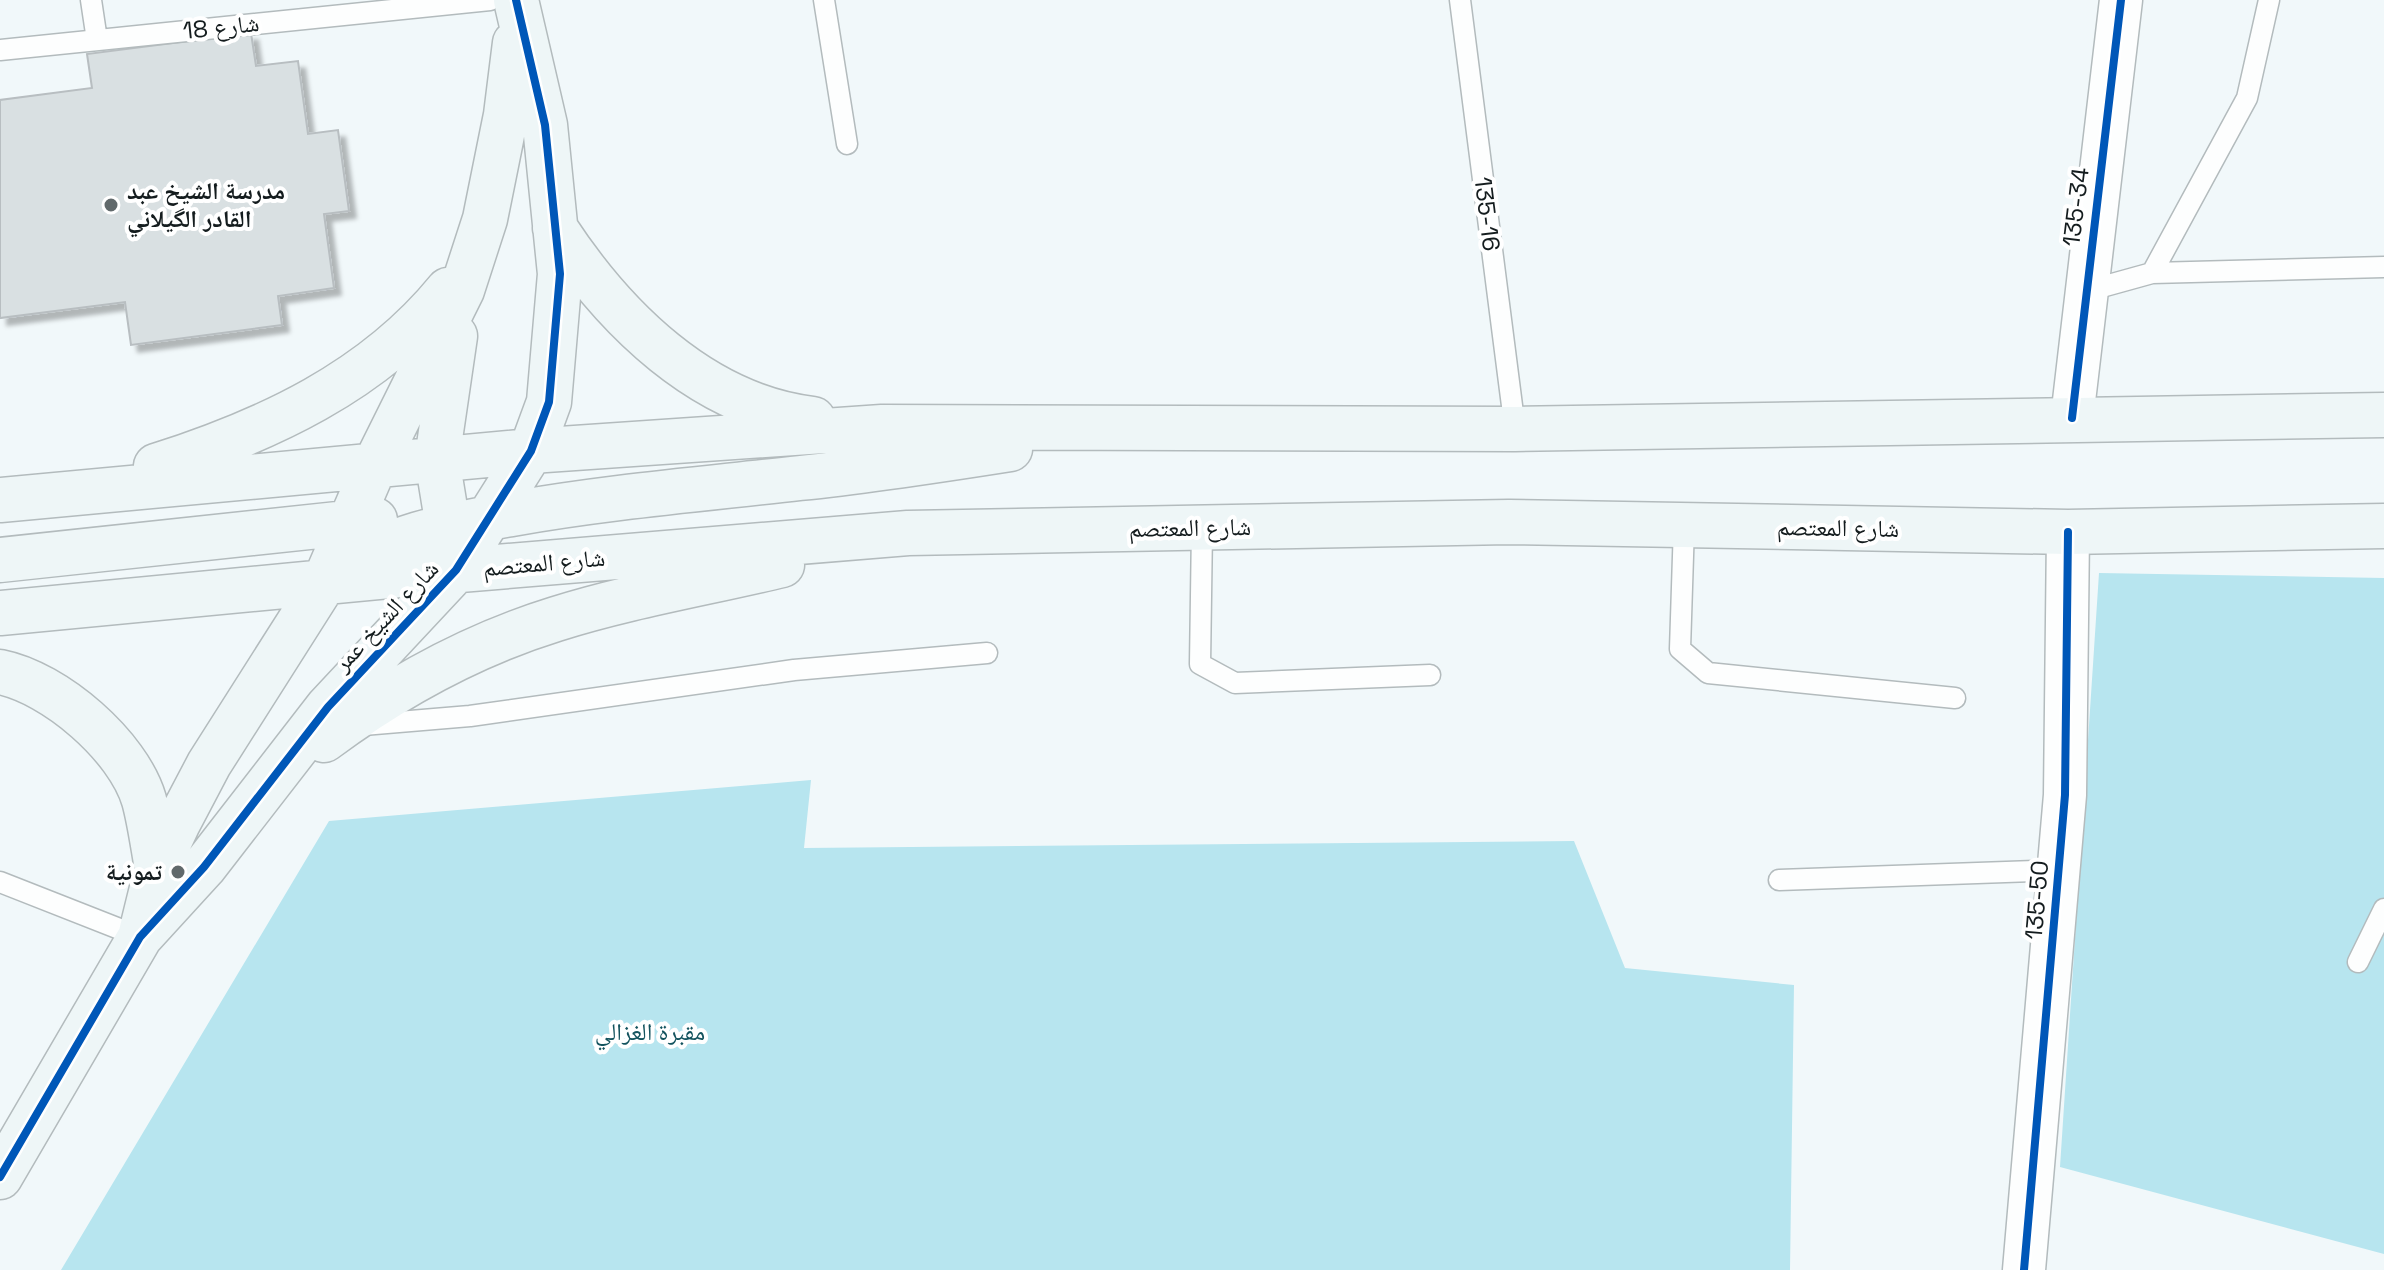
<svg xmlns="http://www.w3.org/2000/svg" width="2384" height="1270" viewBox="0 0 2384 1270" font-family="'Space Grotesk','Noto Naskh Arabic',sans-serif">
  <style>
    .green { fill: #b7e5ef }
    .building { fill: #d9e0e2; stroke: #b8bec1; stroke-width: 2; filter: url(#shadow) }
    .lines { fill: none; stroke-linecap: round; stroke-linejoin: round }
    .lane-casing { stroke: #b3bbbd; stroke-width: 23 }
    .street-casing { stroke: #b3bbbd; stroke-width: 45 }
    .secondary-casing { stroke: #b3bbbd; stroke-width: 47 }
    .lane { stroke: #fdfefe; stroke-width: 20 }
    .street { stroke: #fdfefe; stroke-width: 42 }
    .secondary { stroke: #eef6f7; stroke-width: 44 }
    .cycleway-casing { stroke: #fff; stroke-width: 13 }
    .cycleway { stroke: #0057b8; stroke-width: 8 }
    .poi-dot { fill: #61696b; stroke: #fff; stroke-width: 3 }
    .labels { text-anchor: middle; stroke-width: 8; stroke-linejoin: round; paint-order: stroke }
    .street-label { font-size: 24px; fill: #141c1e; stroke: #fff }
    .poi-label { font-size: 24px; font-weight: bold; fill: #141c1e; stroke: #fff; text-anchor: start }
    .park-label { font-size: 24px; fill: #13535e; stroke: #fff }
  </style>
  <defs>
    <filter id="shadow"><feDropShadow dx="7" dy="7" stdDeviation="2" flood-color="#0004"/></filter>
  </defs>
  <rect width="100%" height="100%" fill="#f1f8fa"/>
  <path class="green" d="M 2099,573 L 2384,578 L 2384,1254 L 2060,1167 Z
    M 811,780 L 804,848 L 1574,841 L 1625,968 L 1794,985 L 1790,1270 L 61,1270 L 329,821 Z"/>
  <path class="building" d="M 251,33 L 256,66 L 298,61 L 308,134 L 338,130 L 349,211 L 324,214 L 334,288 L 278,296 L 282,325 L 131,345 L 125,302 L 0,318 L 0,100 L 92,88 L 87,54 Z"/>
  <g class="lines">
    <g class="lane-casing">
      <path id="lane" d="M 91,0 L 97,40
        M 824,0 L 847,144
        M 1460,0 L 1515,429
        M 0,50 L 490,0
        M 2152,273 L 2384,267
        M 2087,291 L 2152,273 L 2247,98 L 2269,0
        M 1684,525 L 1680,649 L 1708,673 L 1955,698
        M 1202,528 L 1200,664 L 1235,683 L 1430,675
        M 363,725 L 470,716 L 794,670 L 987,653
        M 1779,880 L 2059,870
        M 0,882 L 140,937
        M 2358,962 L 2384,909"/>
    </g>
    <g class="street-casing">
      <path id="street" d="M 2072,418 L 2121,0
        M 2024,1270 L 2065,795 L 2068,532"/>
    </g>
    <g class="secondary-casing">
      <path id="secondary" d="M 555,228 C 614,318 702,406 813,419
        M 156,466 C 266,431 373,382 448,290
        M 0,500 L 531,451 L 882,427 L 1515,429 L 2384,415
        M 453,557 L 437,459 L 455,336
        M 0,560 L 375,520
        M 336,574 C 386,536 450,525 511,514 C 607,497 703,489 800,478 C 870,471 940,460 1010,449
        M 0,613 L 399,575 L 908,533 L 1509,522 L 2068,532 L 2384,526
        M 0,672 C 55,683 128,746 144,800 C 150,822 153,846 157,868
        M 324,740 C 394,688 472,645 556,619 C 629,596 707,583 782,565
        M 141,933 L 157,868 L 178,823 L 209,764 L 324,583 L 375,465 L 462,290 L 485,219 L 506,115 L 515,43
        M 0,1177 L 140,937 L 204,867 L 328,707 L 456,570 L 531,451 L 549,402 L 560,274 L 545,125 L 516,0"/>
    </g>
    <use href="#lane" class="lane"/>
    <use href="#street" class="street"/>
    <use href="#secondary" class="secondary"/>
    <g class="cycleway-casing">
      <path id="cycleway" d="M 2072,418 L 2121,0
        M 0,1177 L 140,937 L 204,867 L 328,707 L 456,570 L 531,451 L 549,402 L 560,274 L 545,125 L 516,0
        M 2024,1270 L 2065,795 L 2068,532"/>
    </g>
    <use href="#cycleway" class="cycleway"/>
  </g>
  <g class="poi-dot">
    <circle cx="111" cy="205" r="8"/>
    <circle cx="178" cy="872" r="8"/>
  </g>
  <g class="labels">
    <g class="street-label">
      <text transform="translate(221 27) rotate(-6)" y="8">شارع 18</text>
      <text transform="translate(2076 207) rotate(-83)" y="8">135-34</text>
      <text transform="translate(1487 214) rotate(83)" y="8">135-16</text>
      <text transform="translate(1190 528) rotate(-1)" y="8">شارع المعتصم</text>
      <text transform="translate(1838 528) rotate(1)" y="8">شارع المعتصم</text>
      <text transform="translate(544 563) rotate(-5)" y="8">شارع المعتصم</text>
      <text transform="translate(386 616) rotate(-47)" y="8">شارع الشيخ عمر</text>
      <text transform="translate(2037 900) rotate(-85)" y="8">135-50</text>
    </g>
    <g class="poi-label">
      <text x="127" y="199">مدرسة الشيخ عبد<tspan x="127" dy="28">القادر الگيلاني</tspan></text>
      <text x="162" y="880" text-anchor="end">تمونية</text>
    </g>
    <g class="park-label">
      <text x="650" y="1040">مقبرة الغزالي</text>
    </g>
  </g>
</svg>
